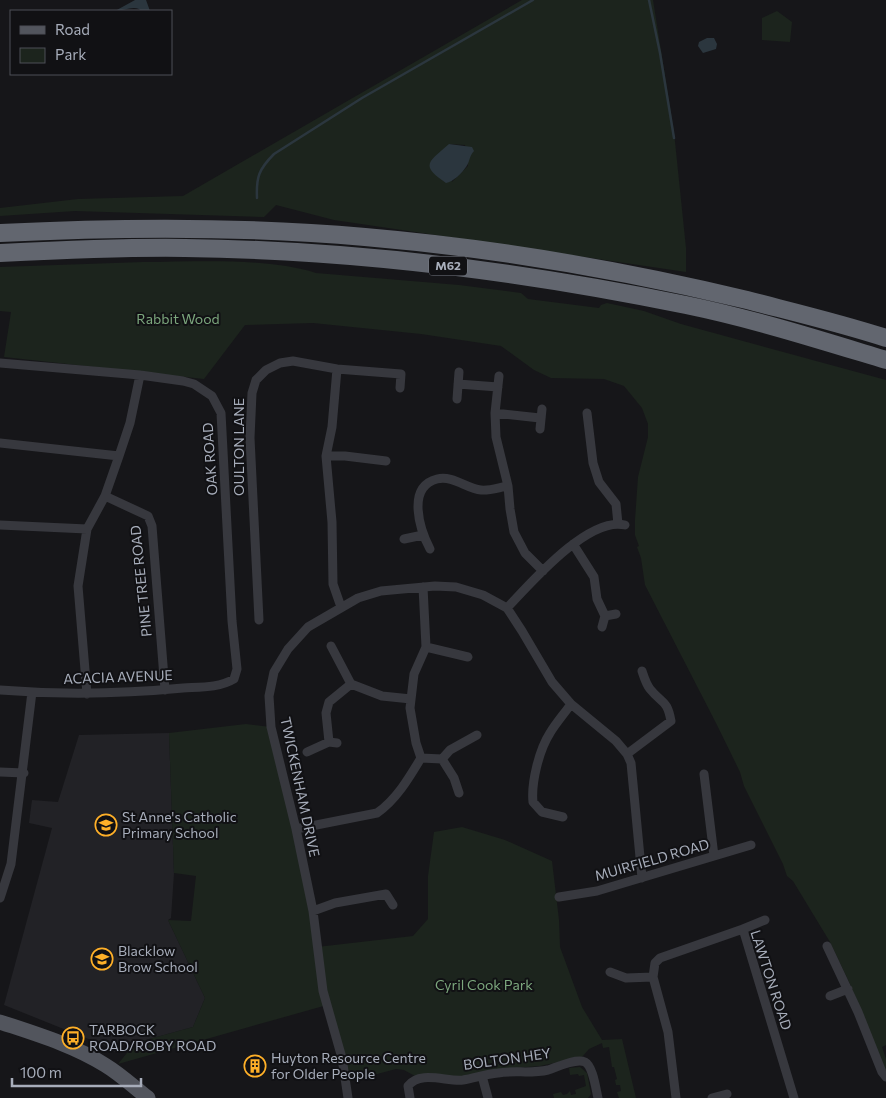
<svg xmlns="http://www.w3.org/2000/svg" width="886" height="1098" viewBox="0 0 886 1098" font-family="Commissioner,sans-serif">
  <style>
    .built { fill: #222226 }
    .green { fill: #1c241d; fill-rule: evenodd }
    .water { fill: #2b363e }
    .lines { fill: none; stroke-linecap: round; stroke-linejoin: round }
    .stream { stroke: #2b363e; stroke-width: 2.5 }
    .street { stroke: #37383e; stroke-width: 9 }
    .primary { stroke: #52555d; stroke-width: 15 }
    .highway { stroke: #62666f; stroke-width: 18 }
    .labels { text-anchor: middle; stroke-width: 4; stroke-linejoin: round; paint-order: stroke }
    .shield { fill: #111114; stroke: #7a7e88; stroke-width: 1 }
    .shield-label { font-size: 12px; font-weight: bold; fill: #a7adba }
    .park-label { font-size: 14px; fill: #7ca77d; stroke: #111114 }
    .street-label { font-size: 14px; fill: #a7adba; stroke: #111114 }
    .poi-label { font-size: 14px; fill: #a7adba; stroke: #111114; text-anchor: start }
  </style>
  <rect width="100%" height="100%" fill="#161619"/>
  <path class="built" d="M 169,733 L 174,873 L 171,918 L 168,920 L 205,998 L 193,1027 L 135,1043 L 134,1044 L 129,1041 L 115,1052 L 106,1046 L 4,1005 L 52,828 L 29,823 L 32,800 L 58,802 L 79,735 Z"/>
  <path class="green" d="M 522,0 L 653,0 L 674,132 L 686,248 L 686,272 L 334,220 L 276,205 L 264,217 L 75,211 L 0,216 L 0,208 L 78,199 L 183,196 ZM 449,144 L 465,145 L 468,166 L 452,182 Z
    M 777,11 L 792,22 L 790,42 L 762,40 L 762,18 Z
    M 143,262 C 196,262 265,257 316,273 L 459,285 L 521,293 L 528,299 L 599,308 L 601,305 L 607,303 L 644,311 L 681,324 L 886,380 L 886,1045 L 882,1047 L 886,1059 L 886,1071 L 850,984 L 830,942 L 793,881 L 787,876 L 783,864 L 744,786 L 740,772 L 717,725 L 645,585 L 641,558 L 637,547 L 639,546 L 635,535 L 635,520 L 638,477 L 648,437 L 648,424 L 642,408 L 624,386 L 604,379 L 551,378 L 534,370 L 501,346 L 421,334 L 313,323 L 245,325 L 204,379 L 4,357 L 11,312 L 0,311 L 0,267 Z
    M 246,724 L 271,727 L 317,947 L 413,936 L 428,919 L 428,876 L 434,832 L 462,827 L 505,840 L 552,861 L 559,920 L 560,947 L 582,1007 L 602,1040 L 622,1039 L 636,1098 L 619,1098 L 617,1092 L 621,1091 L 620,1085 L 616,1085 L 615,1080 L 617,1079 L 614,1067 L 612,1067 L 609,1047 L 603,1048 L 602,1043 L 589,1049 L 582,1057 L 540,1066 L 501,1069 L 462,1077 L 415,1076 L 404,1070 L 396,1069 L 347,1082 L 327,1005 L 118,1064 L 135,1043 L 193,1027 L 205,998 L 168,920 L 191,921 L 196,876 L 174,873 L 169,733 Z
    M 580,1067 L 587,1073 L 591,1094 L 588,1098 L 554,1098 L 553,1094 L 561,1092 L 563,1095 L 567,1094 L 570,1091 L 571,1095 L 576,1094 L 575,1090 L 586,1086 L 584,1075 L 579,1076 L 578,1074 L 570,1075 L 569,1068 Z"/>
  <path class="water" d="M 135,0 L 146,0 L 150,11 L 141,11 L 139,9 C 132,6 123,11 115,11 Z
    M 707,38 L 714,38 L 717,44 L 716,49 L 703,53 L 698,46 L 699,42 Z
    M 449,144 L 472,147 L 474,151 C 469,156 470,162 466,167 C 462,173 453,182 446,183 C 419,165 429,162 449,144 Z"/>
  <g class="lines">
    <path class="stream" d="M 649,0 L 660,53 L 674,138
      M 257,198 C 256,177 259,169 274,154 L 362,98 L 533,0"/>
    <path class="street" d="M 0,363 L 140,375 L 183,381 L 194,384 L 212,396 L 221,413 L 232,621 L 237,669 L 234,679 C 219,688 200,687 183,688 C 121,694 62,695 0,690
      M 337,369 L 332,427 L 326,456 L 332,522 L 333,584 L 341,607
      M 499,376 L 495,413 L 496,437 L 508,486 L 510,509 L 514,532 L 525,553 L 543,571
      M 458,384 L 498,387
      M 457,399 L 459,372
      M 495,413 L 540,418
      M 587,413 L 593,463 L 599,482 L 616,504 L 618,524
      M 540,429 L 542,409
      M 0,443 L 119,456
      M 326,456 L 345,456 L 386,461
      M 105,496 L 148,516 L 152,526 L 165,690
      M 0,525 L 87,529
      M 404,539 L 423,535
      M 573,544 L 594,577 L 597,599 L 605,616 L 616,614
      M 430,549 C 420,530 406,487 437,479 C 453,475 467,489 481,490 C 490,491 500,487 508,486
      M 507,608 C 530,584 588,516 625,525
      M 259,620 L 250,438 L 252,393 L 256,380 L 266,370 L 280,363 L 293,361 L 337,369 L 401,374 L 400,388
      M 602,627 L 605,616
      M 331,646 L 351,684 L 382,696 L 411,699
      M 426,647 L 468,657
      M 87,694 L 78,586 L 87,529 L 105,496 L 119,456 L 130,423 L 140,375
      M 329,742 L 326,713 L 329,702 L 351,684
      M 307,752 L 329,742 L 337,743
      M 627,754 L 671,721 C 667,699 662,704 650,689 C 646,684 644,677 642,671
      M 421,758 L 442,759
      M 0,772 L 24,773
      M 704,774 L 714,856
      M 459,793 L 454,778 L 442,759 L 450,750 L 477,735
      M 563,817 L 542,812 L 533,802 C 531,783 539,750 550,733 C 556,723 564,714 571,704
      M 296,829 L 377,813 C 396,800 409,778 421,758 L 416,743 L 410,708 L 414,674 L 426,647 L 423,587
      M 559,897 L 597,891 L 751,845
      M 0,898 L 11,864 L 32,692
      M 313,911 L 335,903 L 386,894 L 393,905
      M 743,929 L 765,920
      M 827,946 L 858,1012 L 882,1072 L 886,1077
      M 610,972 L 626,978 L 653,977 L 655,963 L 660,958 L 743,929 L 794,1098
      M 653,977 L 668,1032 L 676,1098
      M 830,996 L 848,989
      M 482,1076 L 488,1098
      M 348,1098 L 342,1058 L 323,991 L 313,911 L 296,829 L 271,727 L 269,696 L 274,672 L 288,649 L 308,627 L 358,598 L 381,591 L 435,586 L 456,587 L 483,595 L 507,608 L 522,631 L 552,682 L 571,704 L 616,741 L 627,754 L 631,763 L 642,878
      M 410,1098 L 408,1086 C 420,1070 447,1082 463,1080 C 475,1078 486,1074 498,1073 C 514,1070 531,1074 548,1070 C 557,1067 576,1058 585,1062 C 593,1066 596,1090 598,1098
      M 712,1098 L 727,1094"/>
    <path class="primary" d="M 0,1022 C 36,1034 73,1045 105,1065 C 120,1074 134,1087 148,1098"/>
    <path class="highway" d="M 0,233 C 121,227 244,226 365,237 C 493,248 622,270 747,300 C 793,312 840,323 886,338
      M 0,253 C 61,250 123,247 185,248 C 353,250 521,271 686,305 C 754,319 820,340 886,360"/>
  </g>
  <defs>
    <g id="school-ring" transform="scale(1.125)"><circle r="9.5" fill="#111114" stroke="#ffb028" stroke-width="1.5"/><path d="M0-5L7-2L0 1L-7-2ZM-4 1L0 2.5L4 1V4Q0 6-4 4Z" fill="#ffb028"/></g>
    <g id="bus-ring" transform="scale(1.125)"><circle r="9.5" fill="#111114" stroke="#ffb028" stroke-width="1.5"/><path d="M-5-6H5V4H4V6H2V4H-2V6H-4V4H-5ZM-3.5-4V0h7V-4ZM-3.5 1.2v1.5H-2V1.2ZM2 1.2v1.5H3.5V1.2Z" fill="#ffb028"/></g>
    <g id="building-ring" transform="scale(1.125)"><circle r="9.5" fill="#111114" stroke="#ffb028" stroke-width="1.5"/><path d="M-4-6H4V6H1V3H-1V6H-4ZM-2.5-4.3h1.7v1.8h-1.7ZM.8-4.3h1.7v1.8H.8ZM-2.5-1h1.7V.8h-1.7ZM.8-1h1.7V.8H.8Z" fill="#ffb028"/></g>
  </defs>
  <g fill-rule="evenodd">
    <use href="#school-ring" x="106" y="825"/>
    <use href="#school-ring" x="102" y="959"/>
    <use href="#bus-ring" x="73" y="1038"/>
    <use href="#building-ring" x="255" y="1066"/>
  </g>
  <g class="labels">
    <rect class="shield" x="429" y="256.5" width="38" height="19" rx="4"/>
    <g class="shield-label">
      <text x="448" y="270">M62</text>
    </g>
    <g class="park-label">
      <text x="178" y="324">Rabbit Wood</text>
      <text x="484" y="990">Cyril Cook Park</text>
    </g>
    <g class="street-label">
      <text transform="translate(239 447) rotate(-90)" y="5">OULTON LANE</text>
      <text transform="translate(210 459) rotate(-94)" y="5">OAK ROAD</text>
      <text transform="translate(141 581) rotate(-96)" y="5">PINE TREE ROAD</text>
      <text transform="translate(118 677) rotate(-2)" y="5">ACACIA AVENUE</text>
      <text transform="translate(300 787) rotate(78)" y="5">TWICKENHAM DRIVE</text>
      <text transform="translate(652 860) rotate(-16)" y="5">MUIRFIELD ROAD</text>
      <text transform="translate(771 980) rotate(72)" y="5">LAWTON ROAD</text>
      <text transform="translate(507 1059) rotate(-8)" y="5">BOLTON HEY</text>
    </g>
    <g class="poi-label">
      <text x="122" y="822">St Anne's Catholic<tspan x="122" dy="16">Primary School</tspan></text>
      <text x="118" y="956">Blacklow<tspan x="118" dy="16">Brow School</tspan></text>
      <text x="89" y="1035">TARBOCK<tspan x="89" dy="16">ROAD/ROBY ROAD</tspan></text>
      <text x="271" y="1063">Huyton Resource Centre<tspan x="271" dy="16">for Older People</tspan></text>
    </g>
  </g>
  <rect x="10" y="10" width="162" height="65" fill="#111114" stroke="#4d4f56"/>
  <rect x="20" y="26" width="25" height="8" fill="#52555d" stroke="#4d4f56"/>
  <text x="55" y="35" font-size="15" fill="#a7adba">Road</text>
  <rect x="20" y="48" width="25" height="15" fill="#1c241d" stroke="#4d4f56"/>
  <text x="55" y="60" font-size="15" fill="#a7adba">Park</text>
  <path d="M12 1078v8h129v-8" fill="none" stroke="#a7adba" stroke-width="2.5"/>
  <text x="20" y="1078" font-size="15" fill="#a7adba" stroke="#111114" stroke-width="4" paint-order="stroke">100 m</text>
</svg>
